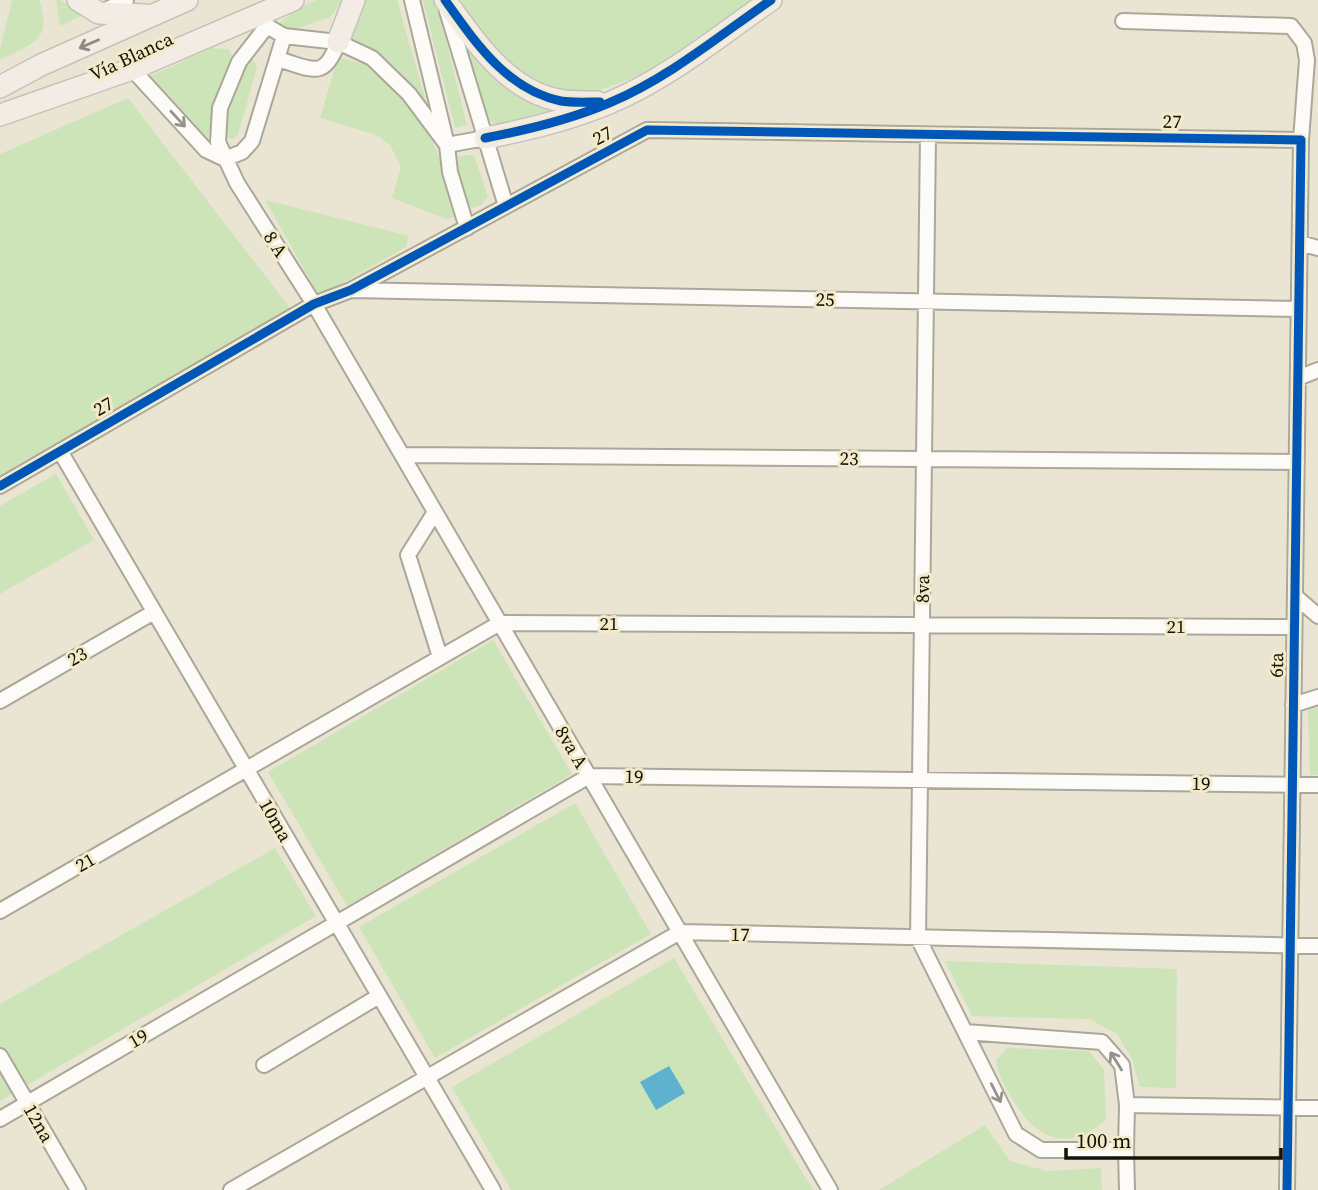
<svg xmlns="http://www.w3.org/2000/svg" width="1318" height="1190" viewBox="0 0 1318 1190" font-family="'Source Serif 4',serif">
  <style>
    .green { fill: #cde4b8 }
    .water { fill: #5eb2ce }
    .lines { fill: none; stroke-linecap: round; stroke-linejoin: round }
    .minor-casing { stroke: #aba799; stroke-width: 18 }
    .highway-casing { stroke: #c4c2b9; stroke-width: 24 }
    .minor { stroke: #fcfbf8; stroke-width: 14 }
    .highway { stroke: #f2ece5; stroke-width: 21 }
    .cycleway-casing { stroke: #f3eaca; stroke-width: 13 }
    .cycleway { stroke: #0057b8; stroke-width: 9 }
    .oneway { stroke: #8f8a81 }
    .oneway2 { stroke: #94928c }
    .labels { text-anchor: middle; stroke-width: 6; stroke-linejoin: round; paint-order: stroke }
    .street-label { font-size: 19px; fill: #151207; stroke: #f3eaca }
  </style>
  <rect width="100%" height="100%" fill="#eae5d3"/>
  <path class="green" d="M 12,0 L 39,0 C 53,41 32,43 0,60 L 0,48 Z
    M 56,0 L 60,0 L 85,14 L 60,26 Z
    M 317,0 L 342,0 L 331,17 L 295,29 L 280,27 L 280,22 L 304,5 Z
    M 361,0 L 397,0 L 427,105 C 402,76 384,55 349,36 Z
    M 423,0 L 436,0 L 467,125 L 455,128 Z
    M 461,0 L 752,0 L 646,73 L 589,94 L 543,86 L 507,61 L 471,23 Z
    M 461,34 L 569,112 L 506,126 L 493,123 L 484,114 Z
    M 212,48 L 229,49 L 234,61 L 217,102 L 207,144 L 148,77 Z
    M 338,57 L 373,67 L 408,106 L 432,140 L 450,185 L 456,217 L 446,219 L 392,198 L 401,167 L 390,145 L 379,136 L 320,118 Z
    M 252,59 L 255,62 L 257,67 L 238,135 L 233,139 C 228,138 226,138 224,133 C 219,118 238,66 252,59 Z
    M 128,98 L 290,308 L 241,339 L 0,475 L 0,154 Z
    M 466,155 L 474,155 L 488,197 L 480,206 L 472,208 C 461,196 454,171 458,157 Z
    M 265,200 L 409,236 L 406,247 L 319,296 Z
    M 56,474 L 94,540 L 0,594 L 0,506 Z
    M 493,640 L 572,774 L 347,906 L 268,772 Z
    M 1318,708 L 1318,775 L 1310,775 L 1308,710 Z
    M 575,803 L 651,934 L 435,1058 L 359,927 Z
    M 275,848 L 316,916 L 0,1101 L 0,1004 Z
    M 674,958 L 813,1190 L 511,1190 L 452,1087 Z
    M 945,961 L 1177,969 L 1176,1088 L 1140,1087 L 1132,1059 L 1117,1034 L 1089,1019 L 972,1016 Z
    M 1007,1048 L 1089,1051 L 1104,1070 L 1106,1120 C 1066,1155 1033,1137 1010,1095 C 1003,1083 998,1073 996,1060 Z
    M 985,1125 L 1010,1161 L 1047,1171 L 1101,1168 L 1102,1190 L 879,1190 Z"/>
  <path class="water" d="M 669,1066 L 685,1093 L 656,1110 L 640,1082 Z"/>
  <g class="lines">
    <g class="minor-casing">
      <path id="minor" d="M 412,0 L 447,145 L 450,172 L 467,228
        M 447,11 L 506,206
        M 102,12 L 126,0
        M 265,19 L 267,26 L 284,36 L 338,42 L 372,58 L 409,94 L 447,145
        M 1123,21 L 1291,26 L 1304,43 L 1307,60 L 1301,140 L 1287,1190
        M 267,26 L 239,62 L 220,108 L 218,142 L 237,183 L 314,304 L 830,1190
        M 284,36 L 277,59 C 311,68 324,82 338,42
        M 132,69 L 206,150 L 225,159 L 242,152 L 252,141 L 277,59
        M 928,135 L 918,938 L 1016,1134 L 1041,1150 L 1126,1150 L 1127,1105 L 1122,1065 L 1102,1042 L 965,1032
        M 447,145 L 485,138
        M 1300,243 L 1318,248
        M 352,290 L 1299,309
        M 1298,378 L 1318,370
        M 60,451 L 493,1190
        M 402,455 L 1297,462
        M 0,486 L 314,304 L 351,290 L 647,130 L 1301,140
        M 435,512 L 408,555 L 440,657
        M 1295,596 L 1318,616
        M 0,701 L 154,612
        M 1293,705 L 1318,697
        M 0,911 L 500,623 L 1294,627
        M 0,1056 L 78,1190
        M 264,1065 L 379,996
        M 1127,1105 L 1318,1108
        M 0,1119 L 589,776 L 1318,785
        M 1126,1150 L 1127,1190
        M 231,1190 L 680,932 L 1318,946"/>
    </g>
    <g class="highway-casing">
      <path id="highway" d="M 78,0 L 99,13 L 146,15
        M 445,0 C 475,41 509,94 564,101 C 575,102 586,102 597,102
        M 338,42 L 354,0
        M 0,87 L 41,65 L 187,0
        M 0,115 L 132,69 L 293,0
        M 485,138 C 527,130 569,120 609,103 C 667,79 719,36 771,0"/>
    </g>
    <use href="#minor" class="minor"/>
    <use href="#highway" class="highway"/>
    <g class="cycleway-casing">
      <path id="cycleway" d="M 445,0 C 475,42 507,90 561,101 C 573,103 587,102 600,102
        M 485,138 C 527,130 569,120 609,103 C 667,79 719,36 771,0
        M 0,486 L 314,304 L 351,290 L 647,130 L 1301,140 L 1287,1190"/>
    </g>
    <use href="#cycleway" class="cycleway"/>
  </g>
  <defs><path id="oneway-shaft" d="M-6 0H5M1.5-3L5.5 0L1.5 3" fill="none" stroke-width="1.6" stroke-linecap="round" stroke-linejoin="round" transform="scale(1.75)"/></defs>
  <use class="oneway" href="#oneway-shaft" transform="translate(89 44) rotate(156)"/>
  <g class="oneway2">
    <use href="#oneway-shaft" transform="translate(178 119) rotate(47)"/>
    <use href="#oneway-shaft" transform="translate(1116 1061) rotate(-122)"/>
    <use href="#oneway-shaft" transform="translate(996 1093) rotate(63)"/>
  </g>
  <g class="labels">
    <g class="street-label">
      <text transform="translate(131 56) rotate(-25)" y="7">Vía Blanca</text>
      <text transform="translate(1172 121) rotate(1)" y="7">27</text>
      <text transform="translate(602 135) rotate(-28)" y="7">27</text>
      <text transform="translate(276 244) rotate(58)" y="7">8 A</text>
      <text transform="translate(825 299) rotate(1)" y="7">25</text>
      <text transform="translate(103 406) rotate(-30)" y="7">27</text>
      <text transform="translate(849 458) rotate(1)" y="7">23</text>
      <text transform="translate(922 589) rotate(-89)" y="7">8va</text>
      <text x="609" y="630">21</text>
      <text x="1176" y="633">21</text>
      <text transform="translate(77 656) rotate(-30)" y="7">23</text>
      <text transform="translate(1276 665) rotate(-89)" y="7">6ta</text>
      <text transform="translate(572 747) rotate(60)" y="7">8va A</text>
      <text transform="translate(634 776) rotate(1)" y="7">19</text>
      <text transform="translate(1201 783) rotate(1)" y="7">19</text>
      <text transform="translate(276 820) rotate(60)" y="7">10ma</text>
      <text transform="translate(85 862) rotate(-30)" y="7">21</text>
      <text transform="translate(740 934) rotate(1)" y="7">17</text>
      <text transform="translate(138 1038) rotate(-30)" y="7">19</text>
      <text transform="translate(39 1123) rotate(60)" y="7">12na</text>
    </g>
  </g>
  <path d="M1066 1148v10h215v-10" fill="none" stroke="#151207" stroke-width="3.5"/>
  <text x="1076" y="1148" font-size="21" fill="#151207" stroke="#f3eaca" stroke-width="5" paint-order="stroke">100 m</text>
</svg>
